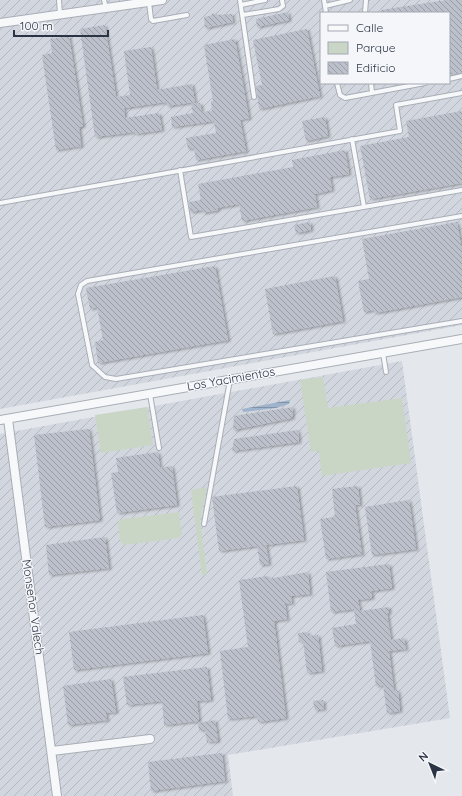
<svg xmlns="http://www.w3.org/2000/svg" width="462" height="796" viewBox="0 0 462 796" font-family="Quicksand,sans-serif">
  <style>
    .industrial { fill: url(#industrial-furrows); fill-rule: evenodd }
    .green { fill: #c9d6c5 }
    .water { fill: url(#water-rules) }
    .building { fill: url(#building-back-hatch); filter: url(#shadow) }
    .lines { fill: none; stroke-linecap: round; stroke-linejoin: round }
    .lane-casing { stroke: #a9aeb7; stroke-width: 6 }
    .street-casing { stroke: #a9aeb7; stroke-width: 10 }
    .lane { stroke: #f7f8fa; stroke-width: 4 }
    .street { stroke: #f7f8fa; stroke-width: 8 }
    .labels { text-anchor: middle; stroke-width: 3; stroke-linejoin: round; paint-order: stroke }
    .street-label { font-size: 12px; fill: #2b3445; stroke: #f4f6f9 }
  </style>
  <defs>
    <pattern id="industrial-furrows" width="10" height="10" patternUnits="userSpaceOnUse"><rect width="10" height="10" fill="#d2d6de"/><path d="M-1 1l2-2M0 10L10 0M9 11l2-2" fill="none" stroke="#b4b8c0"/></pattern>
    <pattern id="water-rules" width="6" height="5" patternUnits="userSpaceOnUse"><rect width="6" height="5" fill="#9fb4cc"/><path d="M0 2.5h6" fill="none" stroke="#8293a7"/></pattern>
    <pattern id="building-back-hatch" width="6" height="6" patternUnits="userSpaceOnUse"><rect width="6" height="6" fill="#bbc0ca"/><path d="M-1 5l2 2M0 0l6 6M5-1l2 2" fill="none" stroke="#989da6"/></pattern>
    <filter id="shadow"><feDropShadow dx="2.5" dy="1.5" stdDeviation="1" flood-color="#0004"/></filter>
  </defs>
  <rect width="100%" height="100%" fill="#e4e7ec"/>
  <path class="industrial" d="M 0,0 L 462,0 L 462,325 L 0,409 ZM 321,13 L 449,13 L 449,83 L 321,83 Z
    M 402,361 L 450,718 L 228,755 L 233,796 L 0,796 L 0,434 Z"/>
  <path class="green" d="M 323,377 L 328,408 L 402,398 L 411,463 L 322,476 L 319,451 L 311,452 L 300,380 Z
    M 147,407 L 153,445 L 101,453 L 95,415 Z
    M 207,487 L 200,522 L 207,574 L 202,575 L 191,490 Z
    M 179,512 L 182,534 L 179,538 L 124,545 L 120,541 L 118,520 Z"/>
  <path class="water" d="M 290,400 L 289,404 L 276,408 L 243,412 L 242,409 Z"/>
  <path class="building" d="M 447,0 L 462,0 L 462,73 L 449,75 L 449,13 L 381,13 L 381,10 Z
    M 288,12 L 289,20 L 257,27 L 256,19 Z
    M 213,13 L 217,15 L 232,14 L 233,22 L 205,28 L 204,17 L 210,16 Z
    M 105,25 L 116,97 L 130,95 L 124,51 L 151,47 L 157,90 L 192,84 L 195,102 L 167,106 L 166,102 L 124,108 L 125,118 L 159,113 L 162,130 L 135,134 L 135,132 L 95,137 L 80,29 Z
    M 307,29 L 320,96 L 259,109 L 256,86 L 262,85 L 253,40 Z
    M 69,36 L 83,126 L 79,127 L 81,146 L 56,150 L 42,55 L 52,53 L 50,39 Z
    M 235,39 L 249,118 L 240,120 L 246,151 L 196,160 L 194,148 L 188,149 L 186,138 L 216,133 L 214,121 L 172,127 L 171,117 L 193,113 L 191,104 L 200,103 L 202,112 L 212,111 L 211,101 L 213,101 L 204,45 Z
    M 462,111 L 462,183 L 370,199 L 360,146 L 409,137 L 406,121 Z
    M 325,117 L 328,136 L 306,141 L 302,121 Z
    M 345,150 L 349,174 L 330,177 L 332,190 L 315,194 L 317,207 L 242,221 L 239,204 L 217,208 L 218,210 L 203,213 L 203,210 L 190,212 L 189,202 L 201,200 L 198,184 L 293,167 L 292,160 Z
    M 310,222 L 311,230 L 296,233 L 294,225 Z
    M 457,222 L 462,251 L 462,297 L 375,313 L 374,310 L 364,312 L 358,281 L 369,279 L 362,239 Z
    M 215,266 L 228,340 L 98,363 L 95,342 L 103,340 L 97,307 L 90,309 L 86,288 Z
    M 335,276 L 343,321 L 273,334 L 265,289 Z
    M 293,407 L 292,418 L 233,430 L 234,416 Z
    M 89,429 L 100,520 L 45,527 L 34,435 Z
    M 298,430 L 299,442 L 232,451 L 234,439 Z
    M 158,452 L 160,468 L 172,466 L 177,505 L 117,513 L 111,473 L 118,472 L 116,458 Z
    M 297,486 L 304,540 L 266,545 L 269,564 L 260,565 L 257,546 L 219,551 L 212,497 Z
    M 358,486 L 360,505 L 355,505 L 362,554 L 326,559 L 320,519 L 335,517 L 332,489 Z
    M 409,500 L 416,549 L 372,555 L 365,507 Z
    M 105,537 L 109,568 L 49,575 L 46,545 Z
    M 389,564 L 392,588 L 371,591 L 372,598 L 358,600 L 360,611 L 389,607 L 389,613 L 387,613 L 391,640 L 404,638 L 406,649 L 389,651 L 394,691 L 398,690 L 400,711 L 387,713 L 383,685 L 376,686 L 370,641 L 335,646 L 332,628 L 356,624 L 354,609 L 331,612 L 326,572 Z
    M 308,572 L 310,594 L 291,596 L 292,603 L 285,604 L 287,619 L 274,621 L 286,718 L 258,722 L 257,716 L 228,719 L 220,651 L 248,647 L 239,580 L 268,576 L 268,579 Z
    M 203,615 L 208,653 L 74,670 L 69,632 Z
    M 308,632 L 308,636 L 318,635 L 322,671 L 307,673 L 303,641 L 299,642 L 298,633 Z
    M 207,667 L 211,700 L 197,701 L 199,721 L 164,725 L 162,701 L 127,705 L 123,677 Z
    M 111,679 L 116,712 L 106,713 L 107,720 L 68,725 L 63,686 Z
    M 323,700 L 324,709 L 315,710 L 313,701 Z
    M 215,720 L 218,741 L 207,742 L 205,730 L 199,730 L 198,723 Z
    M 222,753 L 225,781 L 151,791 L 148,762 Z"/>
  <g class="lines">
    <g class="lane-casing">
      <path id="lane" d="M 59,0 L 60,14
        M 104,0 L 106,8
        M 240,0 L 254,97
        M 324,0 L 325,6
        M 149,2 L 151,19 L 153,21 L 187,15
        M 241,5 L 265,0
        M 326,13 L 325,6 L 350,0
        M 365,13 L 366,0
        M 243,15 L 279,9 L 283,6 L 282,0
        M 449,79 L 462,76
        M 337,83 L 340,95 L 345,98 L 425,83
        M 371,83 L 372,93
        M 352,139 L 364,207
        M 180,170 L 191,237 L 462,190
        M 0,203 L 400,131 L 396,105 L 462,93
        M 462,216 L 87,281 L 81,285 L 78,294 L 92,365 L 105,377 L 116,379 L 462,321
        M 383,353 L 386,372
        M 150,394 L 159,448
        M 204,524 L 230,380"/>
    </g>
    <g class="street-casing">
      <path id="street" d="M 0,23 L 162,0
        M 8,419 L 57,796
        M 0,420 L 462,339
        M 52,751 L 150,739"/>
    </g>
    <use href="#lane" class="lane"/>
    <use href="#street" class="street"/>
  </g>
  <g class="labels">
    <g class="street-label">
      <text transform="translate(231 379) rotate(-10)" y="4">Los Yacimientos</text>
      <text transform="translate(33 607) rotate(82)" y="4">Monseñor Valech</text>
    </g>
  </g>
  <rect x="320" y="12" width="130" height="72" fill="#f4f6f9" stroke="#a4a8b1"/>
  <rect x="328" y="25" width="20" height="6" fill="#f7f8fa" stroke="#a4a8b1"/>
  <text x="356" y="32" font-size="12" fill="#2b3445">Calle</text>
  <rect x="328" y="42" width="20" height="12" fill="#c9d6c5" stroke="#a4a8b1"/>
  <text x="356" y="52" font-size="12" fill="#2b3445">Parque</text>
  <rect x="328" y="62" width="20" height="12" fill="url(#building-back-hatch)" stroke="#a4a8b1"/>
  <text x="356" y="72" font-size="12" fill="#2b3445">Edificio</text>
  <g transform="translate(430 764) rotate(317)" stroke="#f4f6f9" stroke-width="3" paint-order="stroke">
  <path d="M0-3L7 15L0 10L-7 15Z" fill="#2b3445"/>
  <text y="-6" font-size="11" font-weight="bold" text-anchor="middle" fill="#2b3445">N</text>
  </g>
  <path d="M14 30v6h94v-6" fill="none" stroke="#2b3445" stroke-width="2"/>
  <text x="20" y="30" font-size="12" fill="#2b3445" stroke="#f4f6f9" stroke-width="3" paint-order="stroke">100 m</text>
</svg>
